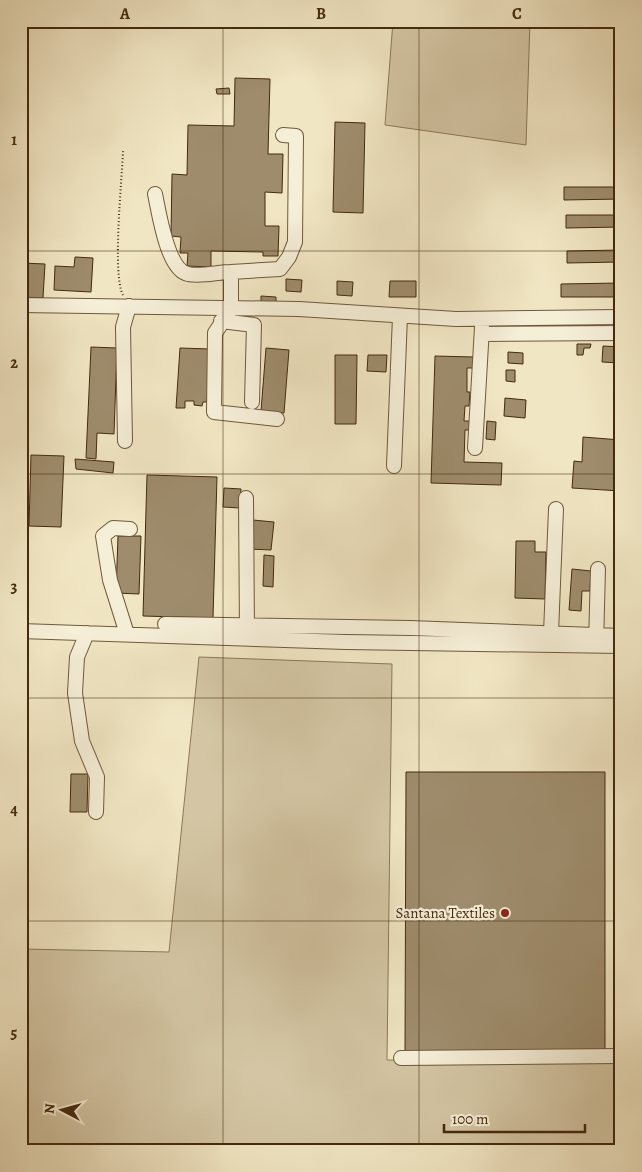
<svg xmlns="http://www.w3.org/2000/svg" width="642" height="1172" viewBox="0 0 642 1172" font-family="Alegreya,serif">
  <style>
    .green { fill: #d4c6a4; stroke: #8c7859 }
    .building { fill: #9e8c6c; stroke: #442a0e }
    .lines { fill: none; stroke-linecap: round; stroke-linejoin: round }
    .minor-casing { stroke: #6f593b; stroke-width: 16 }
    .path { stroke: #442a0e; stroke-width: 2; stroke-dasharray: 1 2.5; stroke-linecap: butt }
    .minor { stroke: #f6efd8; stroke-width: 14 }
    .grid { fill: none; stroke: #442a0e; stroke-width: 1; stroke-opacity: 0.55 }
    .poi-dot { fill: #8f2418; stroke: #f6efd8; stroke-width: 2 }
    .labels { text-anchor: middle; stroke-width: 4.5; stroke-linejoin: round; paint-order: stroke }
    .poi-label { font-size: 15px; fill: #442a0e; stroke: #f6efd8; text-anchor: end }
    .neatline { fill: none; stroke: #442a0e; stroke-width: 2 }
    .grid-label { font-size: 16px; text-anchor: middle; font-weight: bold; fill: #442a0e }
  </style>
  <rect width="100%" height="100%" fill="#f1e6c3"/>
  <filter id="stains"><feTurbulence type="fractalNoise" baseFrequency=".004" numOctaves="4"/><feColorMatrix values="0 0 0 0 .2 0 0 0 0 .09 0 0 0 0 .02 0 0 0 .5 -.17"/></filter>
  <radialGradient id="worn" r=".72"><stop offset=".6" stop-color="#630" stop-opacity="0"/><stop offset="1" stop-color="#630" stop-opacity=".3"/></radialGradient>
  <path class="green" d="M 393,21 L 530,21 L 526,145 L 385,125 Z
    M 199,657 L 392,664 L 387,1060 L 621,1063 L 621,1151 L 21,1151 L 21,949 L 169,952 Z"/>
  <path class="building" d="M 235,78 L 270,79 L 268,154 L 283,154 L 282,193 L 265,192 L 265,226 L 279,226 L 278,256 L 263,256 L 263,252 L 211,251 L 211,267 L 187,266 L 188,253 L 180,253 L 181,237 L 171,236 L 172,174 L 187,175 L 188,125 L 234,126 Z
    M 229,88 L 230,94 L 217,94 L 216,89 Z
    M 335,122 L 365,123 L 363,213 L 333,212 Z
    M 564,187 L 621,187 L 621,199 L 564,200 Z
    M 566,215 L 621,215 L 621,227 L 566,228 Z
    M 621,250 L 621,262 L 567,263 L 567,251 Z
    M 75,257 L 93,258 L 91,292 L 54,290 L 55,266 L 74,267 Z
    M 22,263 L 45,264 L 43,298 L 21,297 Z
    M 286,279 L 302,280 L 301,292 L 286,291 Z
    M 337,281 L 353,282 L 352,296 L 337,295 Z
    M 390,281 L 416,281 L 416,297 L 389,297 Z
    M 621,283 L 621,297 L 561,297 L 561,284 Z
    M 261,296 L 276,297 L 276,304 L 261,304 Z
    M 577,344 L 591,344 L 590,348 L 584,348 L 583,355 L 577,355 Z
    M 603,346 L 621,347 L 621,369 L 620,363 L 602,362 Z
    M 91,347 L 117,348 L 114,434 L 97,433 L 96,459 L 86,458 Z
    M 180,348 L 210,349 L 207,402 L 203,402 L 202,406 L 194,405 L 194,401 L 185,401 L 185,408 L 176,408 Z
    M 266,348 L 289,350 L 284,413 L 261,411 Z
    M 508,352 L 523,353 L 523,364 L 508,363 Z
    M 335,355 L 357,355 L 356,424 L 335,424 Z
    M 368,355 L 387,355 L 386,372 L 367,371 Z
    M 435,356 L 474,357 L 473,368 L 467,368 L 467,392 L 470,392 L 469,406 L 465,406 L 464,421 L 470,421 L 469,430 L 465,430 L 464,462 L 502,463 L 501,485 L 431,483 Z
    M 506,370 L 515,370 L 515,382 L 506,381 Z
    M 505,398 L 526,400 L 525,418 L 504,416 Z
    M 487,421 L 496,422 L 495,440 L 486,439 Z
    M 583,437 L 621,440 L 621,491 L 572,488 L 574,461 L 582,462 Z
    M 31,455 L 64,456 L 61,527 L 29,526 Z
    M 75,459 L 114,462 L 113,473 L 76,469 Z
    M 147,475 L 217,477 L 213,618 L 143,616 Z
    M 224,488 L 241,489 L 240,508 L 223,507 Z
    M 253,520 L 274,522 L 271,550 L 250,549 Z
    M 118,536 L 141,536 L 139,594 L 116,593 Z
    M 516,541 L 535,541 L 535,552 L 546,552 L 545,599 L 515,598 Z
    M 264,555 L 274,556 L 273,587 L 263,586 Z
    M 572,569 L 591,571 L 590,591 L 582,591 L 581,611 L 569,610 Z
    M 406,772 L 605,772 L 605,1054 L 405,1054 Z
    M 71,774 L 88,774 L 87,812 L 70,812 Z"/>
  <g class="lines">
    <g class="minor-casing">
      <path id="minor" d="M 155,194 C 159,212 167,270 188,274 C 201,277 218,272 231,272 L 231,309 L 215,333 L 214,412 L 277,419
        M 231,272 L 280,269 L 289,257 L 295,242 L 296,136 L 283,135
        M 21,305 L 299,309 L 456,319 L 621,317
        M 221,321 L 254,325 L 252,402
        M 482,334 L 621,333
        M 125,441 L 123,327 L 129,306
        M 475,448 L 482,327
        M 394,466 L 400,316
        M 246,498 L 247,633
        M 21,502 L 22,501
        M 165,624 L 410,628 L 621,636
        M 21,631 L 346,642 L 621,646
        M 87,633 L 77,657 L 75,693 L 82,741 L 97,777 L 96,812
        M 551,633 L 556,509
        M 127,634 L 110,580 L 103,536 L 113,528 L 130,529
        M 596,645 L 598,569
        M 401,1058 L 621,1056"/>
    </g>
    <path class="path" d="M 123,295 C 112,275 122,180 123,151"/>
    <use href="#minor" class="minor"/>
  </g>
  <path class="grid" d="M 223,21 L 223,1151M 419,21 L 419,1151M 21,251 L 621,251M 21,474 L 621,474M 21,698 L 621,698M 21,921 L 621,921"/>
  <circle class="poi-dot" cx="505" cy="913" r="5"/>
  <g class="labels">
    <g class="poi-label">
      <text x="495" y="918">Santana Textiles</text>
    </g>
  </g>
  <rect width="642" height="1172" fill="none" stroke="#f1e6c3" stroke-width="55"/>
  <g transform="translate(62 1110) rotate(276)" stroke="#f6efd8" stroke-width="4" paint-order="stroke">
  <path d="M0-4L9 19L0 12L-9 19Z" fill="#442a0e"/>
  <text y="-8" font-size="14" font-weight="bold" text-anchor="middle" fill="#442a0e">N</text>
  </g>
  <path d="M444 1124v8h141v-8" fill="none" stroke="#442a0e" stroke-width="2.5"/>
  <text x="452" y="1124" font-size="15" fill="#442a0e" stroke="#f6efd8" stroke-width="4" paint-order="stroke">100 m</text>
  <rect x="28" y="28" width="586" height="1116" class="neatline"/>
  <g class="grid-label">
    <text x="125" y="19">A</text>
    <text x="321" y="19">B</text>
    <text x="517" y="19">C</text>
    <text x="14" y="145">1</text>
    <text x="14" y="368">2</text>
    <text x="14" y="592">3</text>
    <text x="14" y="815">4</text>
    <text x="14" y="1038">5</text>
  </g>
  <rect width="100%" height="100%" filter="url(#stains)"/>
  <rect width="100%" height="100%" fill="url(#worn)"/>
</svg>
